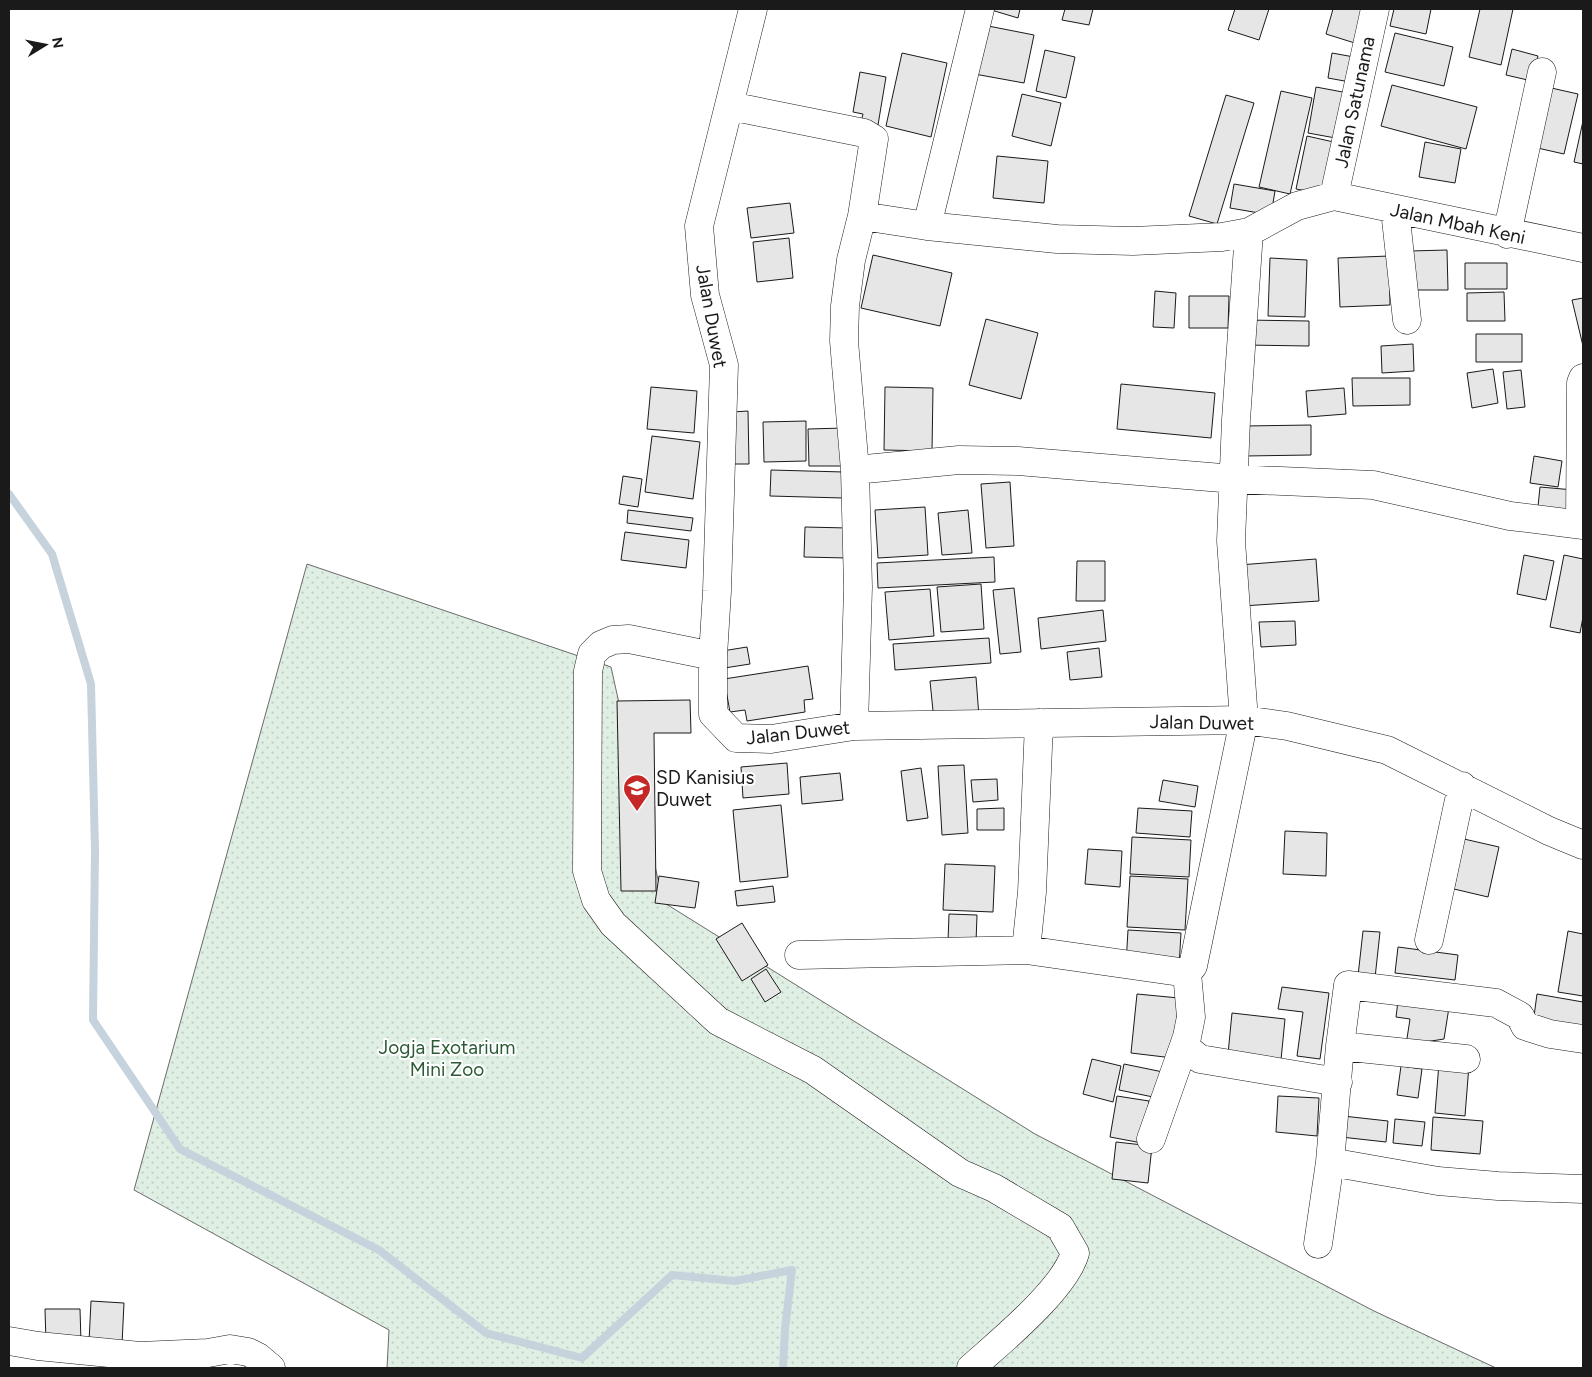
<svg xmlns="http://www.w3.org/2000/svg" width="1592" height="1377" viewBox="0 0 1592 1377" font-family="Figtree,sans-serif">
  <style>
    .grass { fill: url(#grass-dots); stroke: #6a6a6a }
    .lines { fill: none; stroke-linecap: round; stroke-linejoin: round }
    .stream { stroke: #c6d2dc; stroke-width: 8 }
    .building { fill: #e6e6e6; stroke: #1a1a1a }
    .minor-casing { stroke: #1a1a1a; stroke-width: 29 }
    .minor { stroke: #fff; stroke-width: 28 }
    .labels { text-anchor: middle; stroke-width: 4; stroke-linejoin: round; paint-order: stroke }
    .street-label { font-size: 19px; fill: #1a1a1a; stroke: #fff }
    .poi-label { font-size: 19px; fill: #1a1a1a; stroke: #fff; text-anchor: start }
    .park-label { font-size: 19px; fill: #2b5a34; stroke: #fff }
  </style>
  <defs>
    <pattern id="grass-dots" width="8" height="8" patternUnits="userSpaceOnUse" patternTransform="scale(1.25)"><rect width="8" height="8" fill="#e0efe3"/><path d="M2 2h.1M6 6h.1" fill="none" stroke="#c0ccc2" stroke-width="1.8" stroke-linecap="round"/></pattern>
  </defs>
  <rect width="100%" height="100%" fill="#fff"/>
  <path class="grass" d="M 307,564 L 611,667 L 663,902 L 1035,1134 L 1374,1311 L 1496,1368 L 387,1368 L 389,1330 L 134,1190 Z"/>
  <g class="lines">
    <path class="stream" d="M 9,494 L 52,554 L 91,684 L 95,850 L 93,1020 L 180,1149 L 379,1250 L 486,1333 L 582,1358 L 672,1275 L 735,1281 L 792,1270 L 785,1329 L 783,1368"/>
  </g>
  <path class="building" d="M 988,9 L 1020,9 L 1018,18 Z
    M 1065,9 L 1093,9 L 1089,25 L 1062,20 Z
    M 1235,9 L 1269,9 L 1259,40 L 1228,30 Z
    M 1333,9 L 1368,9 L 1358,44 L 1326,34 Z
    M 1394,9 L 1431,9 L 1426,34 L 1390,26 Z
    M 1480,9 L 1513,9 L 1501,65 L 1469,57 Z
    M 978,24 L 1034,35 L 1024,83 L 969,73 Z
    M 1395,33 L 1453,47 L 1444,86 L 1385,72 Z
    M 1512,49 L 1538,56 L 1532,81 L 1506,75 Z
    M 1045,50 L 1075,57 L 1066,98 L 1036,91 Z
    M 902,53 L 947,63 L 931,137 L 886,126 Z
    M 1332,53 L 1354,57 L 1350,82 L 1328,78 Z
    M 860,72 L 886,77 L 878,125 L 861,122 L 863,114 L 853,112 Z
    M 1392,85 L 1477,107 L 1466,149 L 1381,126 Z
    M 1316,87 L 1348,93 L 1341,139 L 1308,133 Z
    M 1547,87 L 1578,94 L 1564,154 L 1533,147 Z
    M 1281,91 L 1312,98 L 1290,194 L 1259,187 Z
    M 1022,94 L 1061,103 L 1051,146 L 1012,136 Z
    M 1226,95 L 1254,103 L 1217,224 L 1189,216 Z
    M 1583,121 L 1583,164 L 1574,162 Z
    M 1307,136 L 1338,143 L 1327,195 L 1296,189 Z
    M 1425,142 L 1461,149 L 1455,183 L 1419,177 Z
    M 997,156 L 1048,161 L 1044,203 L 993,198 Z
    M 1234,184 L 1275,191 L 1271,215 L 1230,208 Z
    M 790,203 L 794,233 L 751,238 L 747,208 Z
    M 789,238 L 793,278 L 757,282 L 753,242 Z
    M 1447,250 L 1448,290 L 1411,290 L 1410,251 Z
    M 873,255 L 952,273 L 940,326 L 861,308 Z
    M 1389,256 L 1390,305 L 1340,307 L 1338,258 Z
    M 1270,258 L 1307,260 L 1305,317 L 1268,316 Z
    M 1465,263 L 1507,263 L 1507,289 L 1465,289 Z
    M 1155,291 L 1176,293 L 1174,328 L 1153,327 Z
    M 1504,292 L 1505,321 L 1467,321 L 1467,293 Z
    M 1189,296 L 1229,296 L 1228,328 L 1189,328 Z
    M 1583,298 L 1583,346 L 1572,300 Z
    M 986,319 L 1038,333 L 1021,399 L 969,385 Z
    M 1245,320 L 1309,321 L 1309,346 L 1245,345 Z
    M 1476,334 L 1522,334 L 1522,362 L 1476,362 Z
    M 1413,344 L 1414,371 L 1382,373 L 1381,346 Z
    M 1493,369 L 1498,403 L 1472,408 L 1467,373 Z
    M 1521,370 L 1525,407 L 1507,409 L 1503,372 Z
    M 1352,378 L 1410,378 L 1410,405 L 1353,406 Z
    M 1121,384 L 1215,393 L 1211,438 L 1117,429 Z
    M 651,387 L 697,391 L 694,433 L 647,429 Z
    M 885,387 L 933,388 L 932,451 L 884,450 Z
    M 1344,388 L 1346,414 L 1308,417 L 1306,391 Z
    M 748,411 L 749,464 L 733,464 L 732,412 Z
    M 806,421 L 806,461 L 764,462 L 763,422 Z
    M 1311,425 L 1311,455 L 1245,456 L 1244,426 Z
    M 844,428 L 844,466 L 809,466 L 808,429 Z
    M 652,436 L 700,442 L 693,499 L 645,492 Z
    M 1534,456 L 1562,461 L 1558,487 L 1530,483 Z
    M 771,470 L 844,472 L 843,498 L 770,496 Z
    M 623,476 L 642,479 L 638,507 L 619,504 Z
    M 1010,482 L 1014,546 L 986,548 L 981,484 Z
    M 1540,487 L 1574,490 L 1572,519 L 1537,516 Z
    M 925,507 L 928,555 L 878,558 L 875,510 Z
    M 628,510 L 693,518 L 691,531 L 627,523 Z
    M 968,510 L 972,553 L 942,555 L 938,513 Z
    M 805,527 L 848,528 L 847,558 L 804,557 Z
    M 625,532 L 689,540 L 686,568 L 621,560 Z
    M 1524,555 L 1554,561 L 1546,600 L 1517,594 Z
    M 1564,555 L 1583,559 L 1583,617 L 1580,633 L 1550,627 Z
    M 994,557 L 995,582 L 878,588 L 877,563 Z
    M 1316,559 L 1319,601 L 1242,606 L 1239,565 Z
    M 1077,561 L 1105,561 L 1105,601 L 1076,601 Z
    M 981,584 L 984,629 L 941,632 L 937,587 Z
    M 1014,588 L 1021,652 L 1000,654 L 993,590 Z
    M 930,589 L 934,636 L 889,640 L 885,592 Z
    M 1103,610 L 1106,641 L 1041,649 L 1038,618 Z
    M 1295,621 L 1296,645 L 1261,647 L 1259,622 Z
    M 989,638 L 991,663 L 895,670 L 893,644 Z
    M 747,647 L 750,664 L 718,669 L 716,652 Z
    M 1099,648 L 1102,677 L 1070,680 L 1067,652 Z
    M 808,666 L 813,699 L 804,700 L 805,712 L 747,721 L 745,710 L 730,712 L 724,679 Z
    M 976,677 L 979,717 L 934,721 L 930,681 Z
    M 690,700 L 691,733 L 654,733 L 656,891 L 621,891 L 617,701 Z
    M 787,763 L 789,794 L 743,798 L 741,767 Z
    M 964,765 L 968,833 L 942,835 L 938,766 Z
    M 921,768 L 928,818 L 907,821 L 901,771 Z
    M 840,773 L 843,800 L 802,804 L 800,777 Z
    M 997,779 L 998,800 L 973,802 L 971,780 Z
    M 1163,780 L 1198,786 L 1195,807 L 1159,801 Z
    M 781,805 L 788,877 L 740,882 L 733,810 Z
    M 1004,808 L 1004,830 L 977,830 L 977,809 Z
    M 1138,808 L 1192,811 L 1190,837 L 1136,833 Z
    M 1285,831 L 1327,833 L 1326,876 L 1283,874 Z
    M 1132,837 L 1191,840 L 1189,877 L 1130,874 Z
    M 1464,839 L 1499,847 L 1488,897 L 1454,889 Z
    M 1088,849 L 1122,851 L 1120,887 L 1085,884 Z
    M 945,864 L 995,866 L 993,912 L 943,910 Z
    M 659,876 L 699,882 L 695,908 L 655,903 Z
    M 1130,876 L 1188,879 L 1185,930 L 1127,927 Z
    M 773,886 L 775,902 L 737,906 L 735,891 Z
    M 949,914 L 977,915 L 976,942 L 948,941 Z
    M 742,923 L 768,965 L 742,981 L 716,939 Z
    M 1128,930 L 1181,933 L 1179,967 L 1126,964 Z
    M 1363,931 L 1380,932 L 1375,978 L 1358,976 Z
    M 1568,931 L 1583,934 L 1583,996 L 1558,992 Z
    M 1398,947 L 1458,955 L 1455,980 L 1395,973 Z
    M 766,969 L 781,992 L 765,1002 L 751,979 Z
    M 1282,987 L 1329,993 L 1320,1059 L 1297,1056 L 1303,1012 L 1278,1009 Z
    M 1399,993 L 1450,1001 L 1444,1039 L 1406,1045 L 1410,1019 L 1396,1017 Z
    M 1137,994 L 1179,998 L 1173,1058 L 1131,1053 Z
    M 1537,994 L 1583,1002 L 1583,1032 L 1533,1024 Z
    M 1232,1013 L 1285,1019 L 1281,1060 L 1228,1054 Z
    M 1092,1059 L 1121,1066 L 1113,1102 L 1083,1094 Z
    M 1439,1063 L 1469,1065 L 1465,1116 L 1435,1113 Z
    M 1124,1064 L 1163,1072 L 1158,1098 L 1119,1090 Z
    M 1401,1066 L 1422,1069 L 1418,1098 L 1397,1095 Z
    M 1117,1096 L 1149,1101 L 1142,1143 L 1110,1137 Z
    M 1278,1096 L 1319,1098 L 1317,1136 L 1276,1132 Z
    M 1343,1116 L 1388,1121 L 1386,1142 L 1341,1137 Z
    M 1433,1117 L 1483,1121 L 1480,1154 L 1431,1150 Z
    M 1395,1119 L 1425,1122 L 1422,1146 L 1393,1143 Z
    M 1116,1142 L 1152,1146 L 1148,1183 L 1112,1179 Z
    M 91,1301 L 124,1303 L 122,1344 L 89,1342 Z
    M 45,1309 L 80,1309 L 81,1342 L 46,1343 Z"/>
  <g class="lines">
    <g class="minor-casing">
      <path id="minor" d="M 753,9 L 699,226 L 705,295 L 724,365 L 717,591 L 713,656 L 713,714 L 736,738 L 771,739 L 854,726 L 1244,720 L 1287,726 L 1387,750 L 1549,831 L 1583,845
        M 730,106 L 864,133 L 874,139 L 862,216 L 851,260 L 845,306 L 844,341 L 855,470 L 858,587 L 854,726
        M 1334,196 L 1583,248
        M 1334,196 L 1375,9
        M 1395,210 L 1407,320
        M 862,216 L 927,226 L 1057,239 L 1133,241 L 1222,237 L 1249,232 L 1297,206 L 1334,196
        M 927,226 L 980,9
        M 1507,234 L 1542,72
        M 855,470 L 959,460 L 1018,461 L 1234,479 L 1373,485 L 1510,516 L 1583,525
        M 1580,524 L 1581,383 L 1583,378
        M 713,656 L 629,639 L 613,640 L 601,645 L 592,654 L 588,671 L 587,871 L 596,900 L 613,924 L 718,1021 L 813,1070 L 960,1173 L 994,1188 L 1060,1227 L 1075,1253 C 1065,1289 1000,1342 971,1368
        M 1429,940 L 1462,786
        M 1026,950 L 1032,892 L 1039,723
        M 799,955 L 1026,950 L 1187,973
        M 1187,973 L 1193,966 L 1244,720 L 1231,541 L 1236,420 L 1249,232
        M 1184,1046 L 1200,1059 L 1338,1082
        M 1340,1046 L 1348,985 L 1496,1003 L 1520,1016 L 1525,1026 L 1550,1034 L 1583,1039
        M 1151,1139 L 1187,1037 L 1191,1017 L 1187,973
        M 1330,1162 L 1438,1181 L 1498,1186 L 1583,1189
        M 1318,1244 L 1330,1162 L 1340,1046 L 1466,1059
        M 9,1341 L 38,1346 L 140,1356 L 208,1353 L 230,1349 L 248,1352 L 258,1357 L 271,1368"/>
    </g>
    <use href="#minor" class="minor"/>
  </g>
  <defs>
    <g id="school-pin" transform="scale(1.4375)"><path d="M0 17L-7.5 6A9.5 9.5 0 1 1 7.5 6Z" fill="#c62828" stroke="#fff"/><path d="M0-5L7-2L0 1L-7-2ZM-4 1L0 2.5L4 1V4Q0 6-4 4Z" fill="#fff"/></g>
  </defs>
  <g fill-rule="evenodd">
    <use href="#school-pin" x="637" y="788"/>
  </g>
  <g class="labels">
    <g class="street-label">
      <text transform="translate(1354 102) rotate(-78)" y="7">Jalan Satunama</text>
      <text transform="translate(1458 223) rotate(12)" y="7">Jalan Mbah Keni</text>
      <text transform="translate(712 316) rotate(80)" y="7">Jalan Duwet</text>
      <text transform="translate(1202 722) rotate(1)" y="7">Jalan Duwet</text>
      <text transform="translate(798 732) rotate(-6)" y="7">Jalan Duwet</text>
    </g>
    <g class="poi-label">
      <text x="656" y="784">SD Kanisius<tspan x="656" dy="22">Duwet</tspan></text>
    </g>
    <g class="park-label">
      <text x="447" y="1054">Jogja Exotarium<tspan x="447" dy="22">Mini Zoo</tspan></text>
    </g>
  </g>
  <rect width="1592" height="1377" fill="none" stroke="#1a1a1a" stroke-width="20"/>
  <g transform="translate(45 45) rotate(80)" stroke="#ffffff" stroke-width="4" paint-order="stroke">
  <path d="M0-4L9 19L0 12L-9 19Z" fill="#1a1a1a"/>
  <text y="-8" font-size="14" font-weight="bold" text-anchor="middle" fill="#1a1a1a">N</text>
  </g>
</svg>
